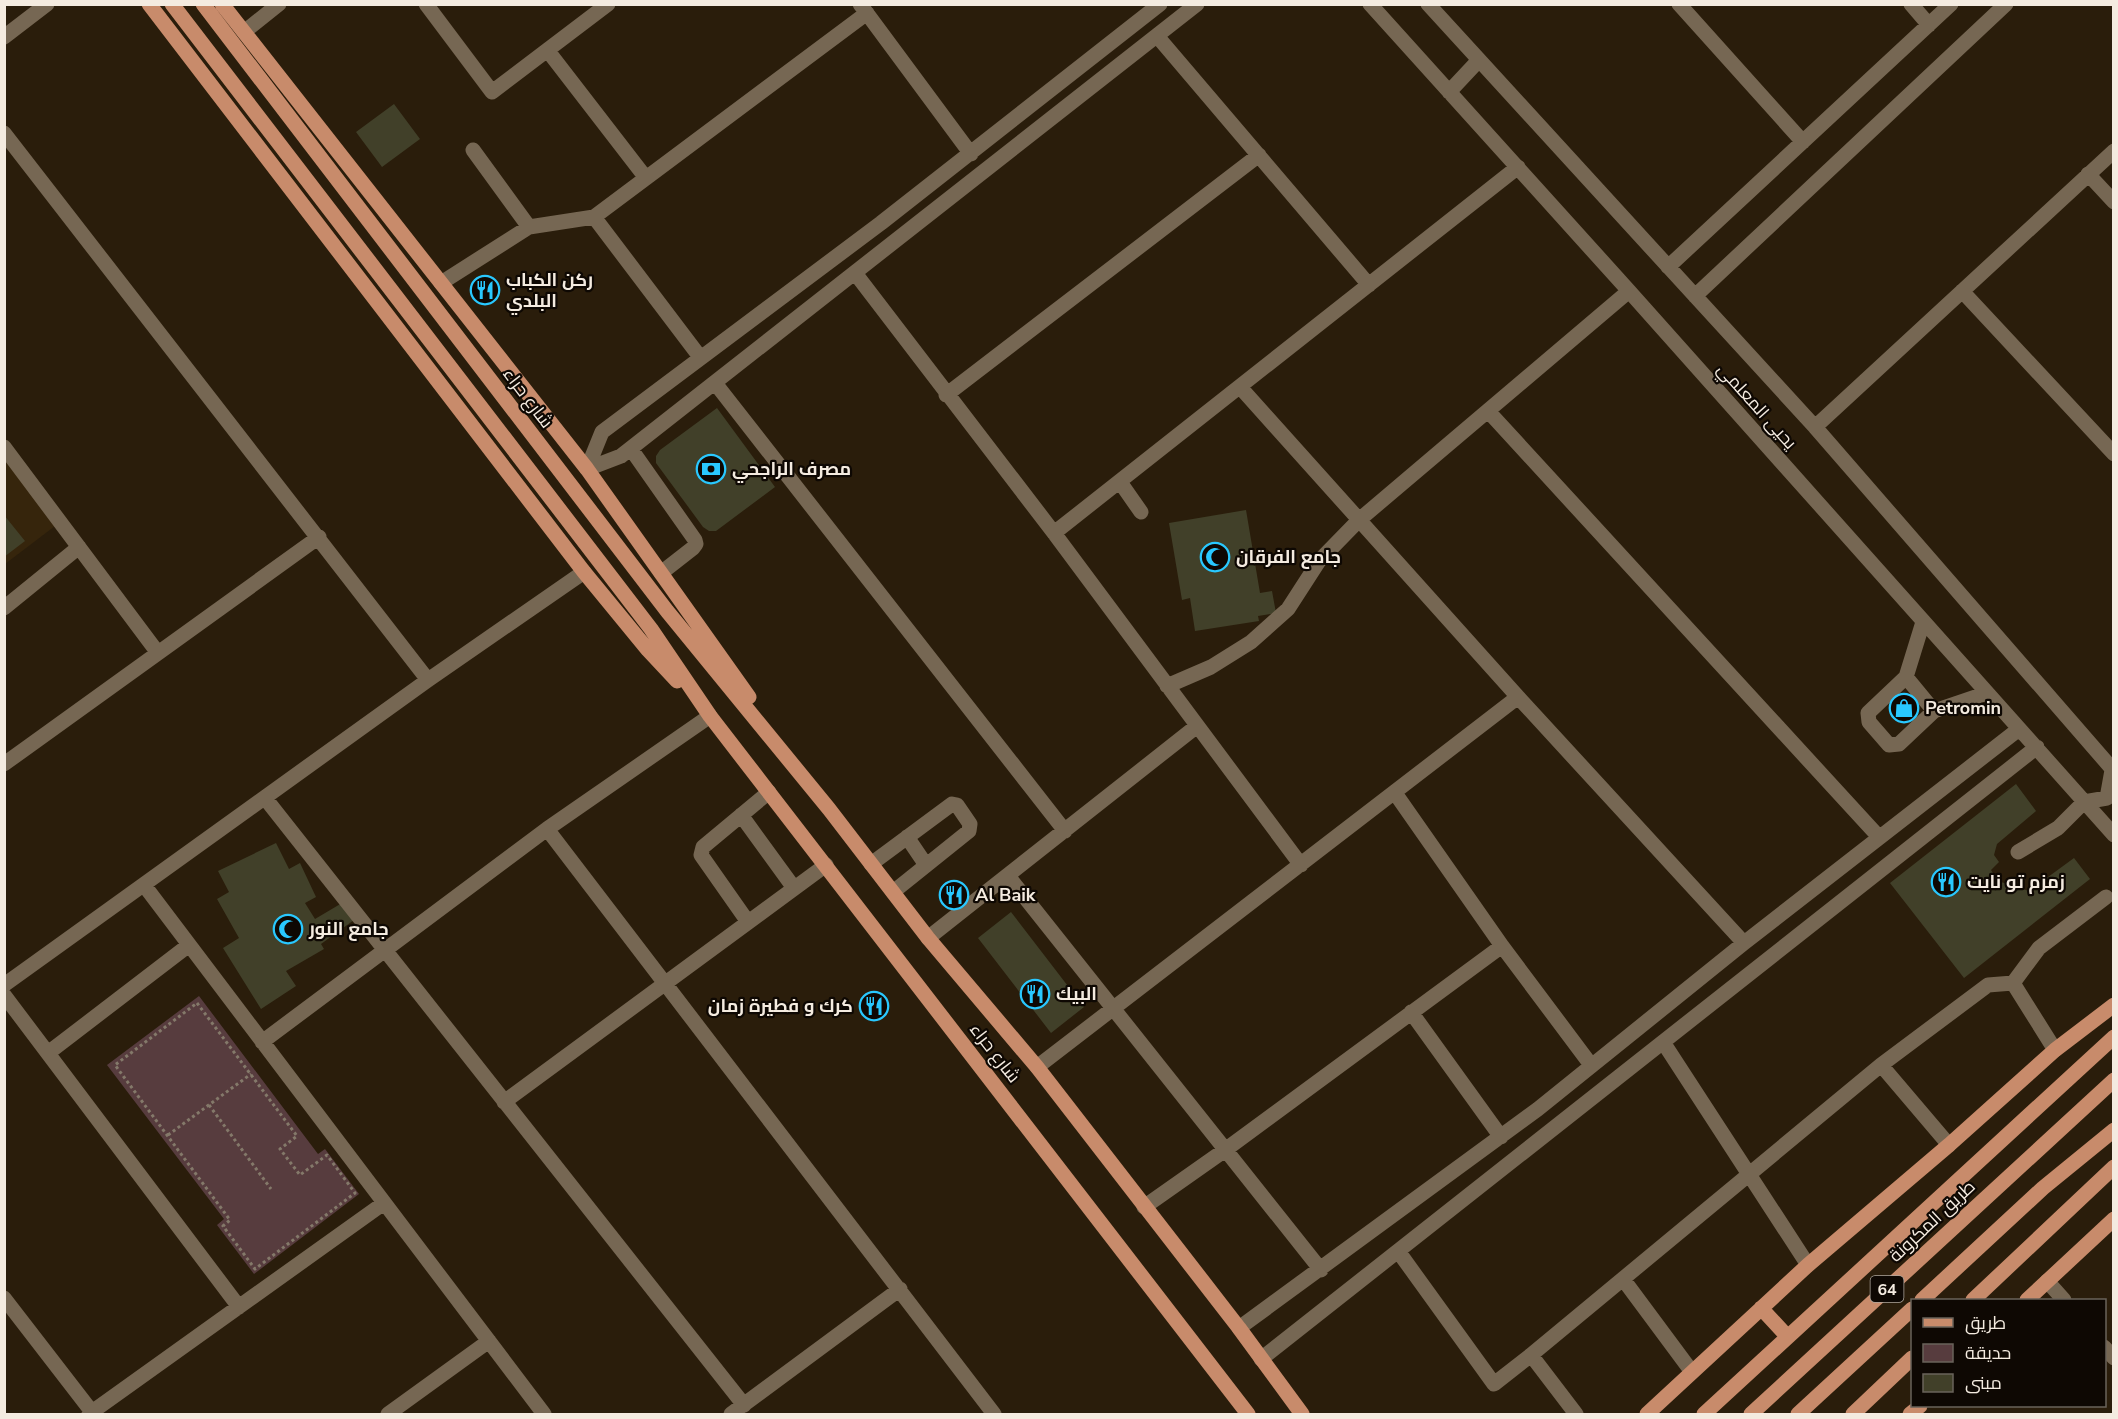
<svg xmlns="http://www.w3.org/2000/svg" width="2118" height="1419" viewBox="0 0 2118 1419" font-family="'Nunito Sans',Cairo,sans-serif">
  <style>
    .built { fill: #36250c }
    .green { fill: #573c3e }
    .building { fill: #414029 }
    .lines { fill: none; stroke-linecap: round; stroke-linejoin: round }
    .path { stroke: #84796a; stroke-width: 3; stroke-dasharray: 3 3; stroke-linecap: butt }
    .minor { stroke: #766753; stroke-width: 15 }
    .major { stroke: #c88b6b; stroke-width: 15 }
    .labels { text-anchor: middle; stroke-width: 4.5; stroke-linejoin: round; paint-order: stroke }
    .shield { fill: #0e0803; stroke: #afa79e; stroke-width: 1.5 }
    .shield-label { font-size: 16px; font-weight: bold; fill: #f4ebe0 }
    .poi-label { font-size: 18px; font-weight: bold; fill: #f4ebe0; stroke: #0e0803; text-anchor: start }
    .street-label { font-size: 18px; fill: #f4ebe0; stroke: #0e0803 }
  </style>
  <rect width="100%" height="100%" fill="#2a1d0b"/>
  <path class="built" d="M 5,460 L 55,526 L 5,564 Z"/>
  <path class="green" d="M 199,996 L 318,1154 L 325,1149 L 359,1194 L 254,1274 L 217,1225 L 224,1219 L 107,1065 Z"/>
  <path class="building" d="M 394,104 L 420,139 L 382,167 L 356,132 Z
    M 717,408 L 775,487 L 716,531 L 709,531 L 703,527 L 656,463 L 656,456 L 660,450 Z
    M 1246,510 L 1260,593 L 1272,591 L 1276,613 L 1258,616 L 1259,621 L 1195,631 L 1190,598 L 1182,600 L 1169,523 Z
    M 4,515 L 25,541 L 4,557 Z
    M 2016,784 L 2036,811 L 1997,844 L 1994,855 L 1999,862 L 1991,870 L 1998,881 L 2029,891 L 2074,858 L 2090,879 L 1964,978 L 1890,883 Z
    M 276,843 L 289,869 L 300,863 L 316,897 L 305,903 L 315,919 L 342,903 L 354,920 L 321,944 L 324,949 L 286,971 L 296,986 L 261,1009 L 223,948 L 239,938 L 217,899 L 229,892 L 218,871 Z
    M 1011,912 L 1084,1007 L 1051,1033 L 978,938 Z"/>
  <g class="lines">
    <path class="path" d="M 197,1003 L 297,1136 L 280,1149 L 300,1175 L 327,1155 L 355,1193 L 255,1269 L 223,1226 L 230,1220 L 115,1065 Z
      M 209,1105 L 271,1189
      M 168,1135 L 251,1074"/>
    <path class="minor" d="M 426,4 L 492,92 L 608,4
      M 860,4 L 971,154
      M 1370,4 L 1629,291 L 2114,835
      M 1428,4 L 1815,427 L 2114,771
      M 1679,4 L 1803,142
      M 1911,4 L 1929,25
      M 244,32 L 279,4
      M 1157,36 L 1369,285
      M 4,37 L 47,4
      M 548,51 L 646,178
      M 1449,92 L 1479,60
      M 4,133 L 428,680
      M 473,150 L 529,227 L 594,217 L 700,357
      M 2088,174 L 2114,202
      M 594,217 L 867,13
      M 1668,267 L 1951,4
      M 855,273 L 1054,533 L 1301,865
      M 441,283 L 529,227
      M 1962,291 L 2114,454
      M 1695,296 L 2006,4
      M 715,383 L 1065,831
      M 1240,387 L 1518,697 L 1744,943
      M 946,395 L 1259,155
      M 1488,411 L 1879,837
      M 1815,427 L 2114,151
      M 4,447 L 158,653
      M 631,449 L 695,540 L 696,544 L 693,548 L 661,573
      M 587,469 L 621,456 L 1197,4
      M 587,469 L 602,432 L 881,223 L 1160,4
      M 1120,482 L 1141,512
      M 1054,533 L 1518,167
      M 4,608 L 79,547
      M 1923,622 L 1906,677 L 1868,713 L 1869,722 L 1889,745 L 1899,744 L 1934,711 L 1987,693
      M 1906,677 L 1934,711
      M 1167,686 L 1211,667 L 1251,642 L 1288,609 L 1319,561 L 1359,520 L 1629,291
      M 4,764 L 319,537
      M 1395,793 L 1502,946 L 1591,1065
      M 265,798 L 744,1405
      M 741,815 L 794,888
      M 547,829 L 994,1414
      M 907,837 L 926,865
      M 2018,852 L 2058,828 L 2084,802 L 2107,798 L 2112,770
      M 871,864 L 952,804 L 957,805 L 970,824 L 969,831 L 893,892
      M 1008,876 L 1321,1270
      M 144,885 L 544,1414
      M 748,922 L 701,855 L 703,847 L 769,792
      M 928,938 L 1197,726
      M 2013,983 L 2039,948 L 2106,897
      M 4,985 L 428,680 L 584,572
      M 4,995 L 239,1307
      M 1411,1012 L 1501,1137
      M 262,1042 L 547,829 L 710,716
      M 1663,1042 L 1808,1265
      M 48,1053 L 189,945
      M 1881,1065 L 1949,1145
      M 1037,1067 L 1518,697
      M 504,1102 L 826,865
      M 1144,1207 L 1225,1150 L 1502,946
      M 1398,1251 L 1494,1384 L 1531,1355 L 1576,1414
      M 1623,1279 L 1692,1372
      M 2047,1281 L 2064,1300
      M 4,1298 L 92,1412
      M 1239,1328 L 1538,1109 L 1744,943 L 2019,729
      M 2104,1347 L 2114,1358
      M 1531,1355 L 1881,1065 L 1988,985 L 2013,983 L 2055,1050
      M 1261,1359 L 2037,747
      M 89,1414 L 384,1203
      M 388,1414 L 489,1341
      M 731,1414 L 900,1289"/>
    <path class="major" d="M 149,4 L 584,572 L 648,650 L 677,681
      M 172,4 L 651,629 L 710,716 L 1248,1414
      M 203,4 L 667,611 L 829,809 L 928,938 L 1037,1067 L 1239,1328 L 1302,1414
      M 222,4 L 587,469 L 749,697
      M 1922,1300 L 2043,1188 L 2114,1130
      M 1973,1300 L 2114,1167
      M 2027,1300 L 2114,1219
      M 1761,1308 L 1787,1336
      M 1647,1414 L 1808,1265 L 1949,1145 L 2055,1050 L 2114,1005
      M 1704,1414 L 2114,1037
      M 1751,1414 L 2114,1080
      M 1798,1414 L 1912,1309
      M 1853,1414 L 1912,1358
      M 1910,1414 L 1920,1406"/>
  </g>
  <defs>
    <g id="restaurant-ring" transform="scale(1.5)"><circle r="9.5" fill="#0e0803" stroke="#29c8ff" stroke-width="1.5"/><path d="M-5-6h1v4h1v-4h1v4h1v-4h1v5L-1.5 .5V6h-2V.5L-5-1ZM5-6V6H3V1.5H1.5Q1.5-4 5-6Z" fill="#29c8ff"/></g>
    <g id="bank-ring" transform="scale(1.5)"><circle r="9.5" fill="#0e0803" stroke="#29c8ff" stroke-width="1.5"/><path d="M-6-4H6V4H-6ZM0-2.3a2.3 2.3 0 1 0 0 4.6a2.3 2.3 0 1 0 0-4.6Z" fill="#29c8ff"/></g>
    <g id="mosque-ring" transform="scale(1.5)"><circle r="9.5" fill="#0e0803" stroke="#29c8ff" stroke-width="1.5"/><path d="M3.5-4.9A6 6 0 1 0 3.5 4.9A5 5 0 1 1 3.5-4.9Z" fill="#29c8ff"/></g>
    <g id="shop-ring" transform="scale(1.5)"><circle r="9.5" fill="#0e0803" stroke="#29c8ff" stroke-width="1.5"/><path d="M-5-2.5h2.3a2.7 3.5 0 0 1 5.4 0H5L5.5 6h-11ZM-1.5-2.5h3a1.5 2.3 0 0 0-3 0Z" fill="#29c8ff"/></g>
  </defs>
  <g fill-rule="evenodd">
    <use href="#restaurant-ring" x="485" y="290"/>
    <use href="#bank-ring" x="711" y="469"/>
    <use href="#mosque-ring" x="1215" y="557"/>
    <use href="#shop-ring" x="1904" y="708"/>
    <use href="#restaurant-ring" x="1946" y="882"/>
    <use href="#restaurant-ring" x="954" y="895"/>
    <use href="#mosque-ring" x="288" y="929"/>
    <use href="#restaurant-ring" x="1035" y="994"/>
    <use href="#restaurant-ring" x="874" y="1006"/>
  </g>
  <g class="labels">
    <rect class="shield" x="1870.5" y="1276" width="33" height="26" rx="4.5"/>
    <g class="shield-label">
      <text x="1887" y="1295">64</text>
    </g>
    <g class="poi-label">
      <text x="506" y="286">ركن الكباب<tspan x="506" dy="21">البلدي</tspan></text>
      <text x="732" y="475">مصرف الراجحي</text>
      <text x="1236" y="563">جامع الفرقان</text>
      <text x="1925" y="714">Petromin</text>
      <text x="1967" y="888">زمزم تو نايت</text>
      <text x="975" y="901">Al Baik</text>
      <text x="309" y="935">جامع النور</text>
      <text x="1056" y="1000">البيك</text>
      <text x="853" y="1012" text-anchor="end">كرك و فطيرة زمان</text>
    </g>
    <g class="street-label">
      <text transform="translate(528 398) rotate(53)" y="6">شارع حراء</text>
      <text transform="translate(1757 406) rotate(48)" y="6">يحيى المعلمي</text>
      <text transform="translate(995 1053) rotate(52)" y="6">شارع حراء</text>
      <text transform="translate(1932 1221) rotate(-43)" y="6">طريق المكرونة</text>
    </g>
  </g>
  <rect width="2118" height="1419" fill="none" stroke="#f4ebe0" stroke-width="12"/>
  <rect x="1911" y="1299" width="195" height="108" fill="#0e0803" stroke="#6a635b" stroke-width="1.5"/>
  <rect x="1923" y="1318" width="30" height="9" fill="#c88b6b" stroke="#6a635b" stroke-width="1.5"/>
  <text x="1965" y="1329" font-size="18" fill="#f4ebe0">طريق</text>
  <rect x="1923" y="1344" width="30" height="18" fill="#573c3e" stroke="#6a635b" stroke-width="1.5"/>
  <text x="1965" y="1359" font-size="18" fill="#f4ebe0">حديقة</text>
  <rect x="1923" y="1374" width="30" height="18" fill="#414029" stroke="#6a635b" stroke-width="1.5"/>
  <text x="1965" y="1389" font-size="18" fill="#f4ebe0">مبنى</text>
</svg>
